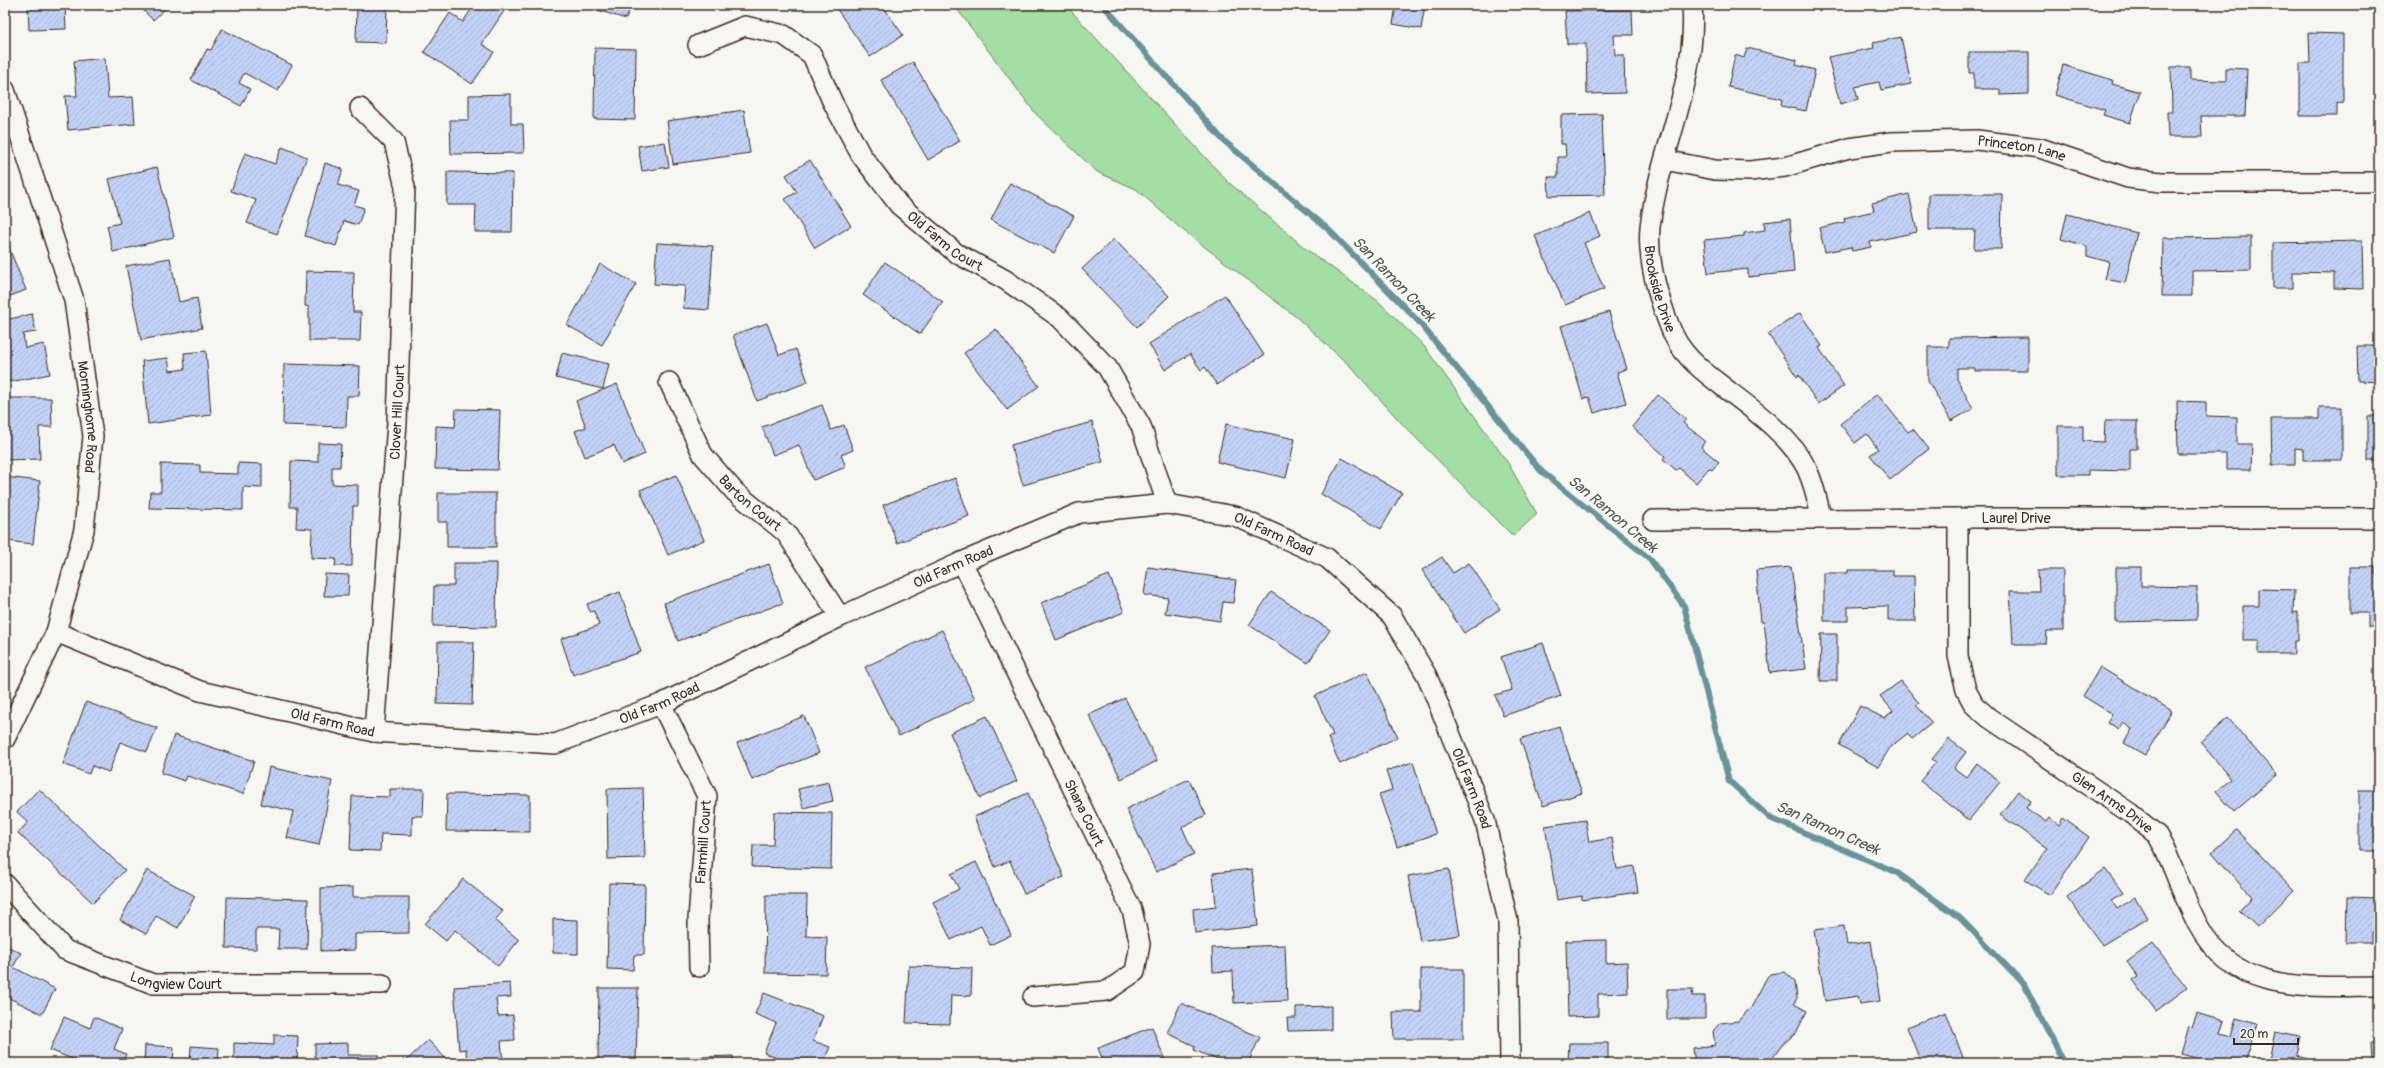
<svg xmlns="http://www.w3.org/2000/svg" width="2384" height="1068" viewBox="0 0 2384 1068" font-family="Pangolin,sans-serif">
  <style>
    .green { fill: #a3dfa5; stroke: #6f8462 }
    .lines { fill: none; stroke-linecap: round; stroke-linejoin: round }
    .stream { stroke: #6b9299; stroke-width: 6 }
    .building { fill: url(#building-hatch); stroke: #3b2a1e }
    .street-casing { stroke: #3b2a1e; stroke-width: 22 }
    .street { stroke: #f6f6f2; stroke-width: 19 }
    .labels { text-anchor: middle; stroke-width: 3; stroke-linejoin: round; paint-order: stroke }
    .street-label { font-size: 14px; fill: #3b2a1e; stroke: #f6f6f2 }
    .water-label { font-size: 15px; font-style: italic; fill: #4f5551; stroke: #f6f6f2 }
  </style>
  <defs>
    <pattern id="building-hatch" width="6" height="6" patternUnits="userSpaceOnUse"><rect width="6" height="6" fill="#c3d2f8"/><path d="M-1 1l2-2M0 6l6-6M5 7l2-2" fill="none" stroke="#a8b4d4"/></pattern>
  </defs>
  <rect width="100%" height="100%" fill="#f6f6f2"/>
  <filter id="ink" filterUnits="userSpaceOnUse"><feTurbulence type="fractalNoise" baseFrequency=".025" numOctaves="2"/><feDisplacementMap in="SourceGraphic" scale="8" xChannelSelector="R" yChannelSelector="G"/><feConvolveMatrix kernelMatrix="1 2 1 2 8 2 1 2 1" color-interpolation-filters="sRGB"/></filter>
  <g filter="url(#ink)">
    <path class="green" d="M 954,5 L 1064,5 L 1073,13 L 1228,182 L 1306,249 L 1378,301 L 1424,346 L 1508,463 L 1537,514 L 1513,536 L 1405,427 L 1350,366 L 1295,316 L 1180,228 L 1136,189 L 1097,172 L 1036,114 Z"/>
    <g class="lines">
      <path class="stream" d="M 1103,5 L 1223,140 L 1328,229 L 1419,322 L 1541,471 L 1650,559 L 1684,606 L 1729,781 L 1770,818 L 1896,872 L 1960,918 L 2024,984 L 2064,1063"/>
    </g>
    <path class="building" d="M 28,5 L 65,5 L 66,29 L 29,30 Z
      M 138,5 L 169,5 L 153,20 Z
      M 357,5 L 387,5 L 386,43 L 356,42 Z
      M 474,5 L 502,5 L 506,8 L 482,44 L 494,52 L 472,84 L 424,52 L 450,13 L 463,22 Z
      M 588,5 L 631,5 L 626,19 L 588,7 Z
      M 834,5 L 882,5 L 903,35 L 870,57 Z
      M 1396,5 L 1425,5 L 1421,29 L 1393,24 Z
      M 1632,10 L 1633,35 L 1614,35 L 1615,55 L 1624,55 L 1625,93 L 1587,94 L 1586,44 L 1567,44 L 1565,11 Z
      M 222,29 L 292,65 L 278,91 L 244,73 L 239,83 L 250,89 L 241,106 L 191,80 L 207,49 L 211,50 Z
      M 2309,33 L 2343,34 L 2343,103 L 2337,102 L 2337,116 L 2300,116 L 2300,63 L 2310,63 Z
      M 1901,37 L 1911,84 L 1881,90 L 1879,82 L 1855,87 L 1858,99 L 1840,104 L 1828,57 L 1874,48 L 1873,43 Z
      M 595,48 L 636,49 L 635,120 L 594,119 Z
      M 1747,48 L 1797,60 L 1796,65 L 1815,70 L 1806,111 L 1781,106 L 1782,99 L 1728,87 L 1735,55 L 1744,58 Z
      M 1969,52 L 2029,52 L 2029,94 L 2000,95 L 2000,89 L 1974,89 L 1974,73 L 1969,73 Z
      M 105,58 L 108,98 L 133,97 L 135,124 L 68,130 L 65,96 L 77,96 L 74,61 Z
      M 913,62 L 960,141 L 928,160 L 881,80 Z
      M 2063,65 L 2113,80 L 2112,84 L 2140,92 L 2130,123 L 2103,115 L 2105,110 L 2055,95 Z
      M 2171,67 L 2190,67 L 2190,80 L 2226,81 L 2226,68 L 2247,69 L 2245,116 L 2201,116 L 2202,137 L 2168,137 L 2167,112 L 2172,112 Z
      M 511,94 L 511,124 L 523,124 L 524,153 L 451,154 L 450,120 L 469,120 L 469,95 Z
      M 744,110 L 750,153 L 673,164 L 667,121 Z
      M 1602,114 L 1605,195 L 1549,196 L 1548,177 L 1558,177 L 1558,157 L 1566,157 L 1565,144 L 1561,144 L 1561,115 Z
      M 665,142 L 669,167 L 642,171 L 638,146 Z
      M 282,147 L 307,157 L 277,234 L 247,223 L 256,200 L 231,191 L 245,153 L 275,164 Z
      M 810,160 L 851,226 L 815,248 L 785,199 L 797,192 L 786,175 Z
      M 325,163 L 343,169 L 338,185 L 359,191 L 354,205 L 364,208 L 358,225 L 344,221 L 336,246 L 305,236 Z
      M 157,167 L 174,237 L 113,252 L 107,226 L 120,223 L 109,179 Z
      M 447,172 L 513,173 L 512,232 L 475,232 L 476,205 L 447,205 Z
      M 1010,183 L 1074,216 L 1054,253 L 991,220 Z
      M 1909,194 L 1917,232 L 1870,242 L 1871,247 L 1852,251 L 1851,247 L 1825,252 L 1819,228 L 1845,222 L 1844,218 L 1874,211 L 1872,203 Z
      M 1929,194 L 2002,194 L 2001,249 L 1974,249 L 1975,230 L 1929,230 Z
      M 1590,213 L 1600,236 L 1584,243 L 1604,289 L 1565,305 L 1535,236 Z
      M 2067,214 L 2137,233 L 2125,283 L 2105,279 L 2109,262 L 2087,256 L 2087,246 L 2061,239 Z
      M 1790,219 L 1794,272 L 1748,277 L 1748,269 L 1708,273 L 1704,240 L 1744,236 L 1744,233 L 1765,230 L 1764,222 Z
      M 2251,237 L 2251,270 L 2192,271 L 2192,296 L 2162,296 L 2163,238 Z
      M 5,238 L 26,290 L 5,298 Z
      M 1114,239 L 1169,296 L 1137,327 L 1082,269 Z
      M 2362,241 L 2363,289 L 2334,288 L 2334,273 L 2293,272 L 2293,288 L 2273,288 L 2273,243 Z
      M 657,243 L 713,246 L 709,310 L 683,308 L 685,286 L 654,284 Z
      M 170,258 L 179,302 L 197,298 L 202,328 L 141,340 L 126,266 Z
      M 885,262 L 943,302 L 920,334 L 863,295 Z
      M 600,264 L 636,284 L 602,345 L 567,325 Z
      M 306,271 L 354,272 L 353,312 L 361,312 L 360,341 L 309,341 L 309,307 L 305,306 Z
      M 1225,295 L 1264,355 L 1217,385 L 1205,367 L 1201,370 L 1190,354 L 1165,370 L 1149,344 Z
      M 1609,312 L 1627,369 L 1617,372 L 1626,403 L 1594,413 L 1589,397 L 1583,399 L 1561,326 Z
      M 1800,313 L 1822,346 L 1819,348 L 1844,386 L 1818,404 L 1799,375 L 1797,377 L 1768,334 Z
      M 32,314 L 36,332 L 23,334 L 25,348 L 44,344 L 50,374 L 5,383 L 5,320 Z
      M 767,323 L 779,355 L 796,349 L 808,382 L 757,401 L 733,335 Z
      M 996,329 L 1039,386 L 1007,410 L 964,353 Z
      M 2028,337 L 2028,371 L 1975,371 L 1975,368 L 1957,368 L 1957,379 L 1973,409 L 1951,421 L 1928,381 L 1928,347 L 1949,347 L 1949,338 Z
      M 2357,346 L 2379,346 L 2379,382 L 2358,381 Z
      M 206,351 L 211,415 L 148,424 L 142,361 L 168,358 L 170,371 L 185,369 L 184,353 Z
      M 562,353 L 609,364 L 603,389 L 556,378 Z
      M 284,364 L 360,366 L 359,396 L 347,396 L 346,427 L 283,425 Z
      M 617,384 L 645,454 L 622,464 L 614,445 L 585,457 L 575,431 L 586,427 L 576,401 Z
      M 1877,394 L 1908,432 L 1913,429 L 1929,449 L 1890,480 L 1870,455 L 1878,449 L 1867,434 L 1855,443 L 1840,424 Z
      M 1658,395 L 1686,419 L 1683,423 L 1705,441 L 1701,447 L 1719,462 L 1712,470 L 1709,468 L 1696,483 L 1679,468 L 1676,470 L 1663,459 L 1665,456 L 1632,427 Z
      M 5,398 L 51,398 L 52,427 L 39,427 L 40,459 L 5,460 Z
      M 2177,401 L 2206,402 L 2206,416 L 2237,417 L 2237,444 L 2252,444 L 2251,470 L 2226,470 L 2226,454 L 2178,454 Z
      M 822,405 L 831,430 L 844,425 L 853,450 L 841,455 L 846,467 L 813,480 L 799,445 L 773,455 L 762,427 Z
      M 2319,407 L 2342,407 L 2342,460 L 2303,460 L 2303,449 L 2295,448 L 2295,465 L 2272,465 L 2271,419 L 2319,419 Z
      M 456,409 L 500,410 L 498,470 L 435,469 L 436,426 L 455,427 Z
      M 2368,416 L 2379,416 L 2379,461 L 2368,461 Z
      M 2105,421 L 2137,421 L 2137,449 L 2130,449 L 2130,471 L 2088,470 L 2088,475 L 2058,475 L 2058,426 L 2083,426 L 2083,441 L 2104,442 Z
      M 1092,422 L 1103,462 L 1023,485 L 1011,445 Z
      M 1226,424 L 1295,439 L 1286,478 L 1217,462 Z
      M 318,443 L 341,444 L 340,467 L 332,467 L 332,484 L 358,485 L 358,506 L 353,506 L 352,566 L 335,566 L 336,559 L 311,558 L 312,529 L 296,528 L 297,507 L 290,507 L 291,461 L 318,462 Z
      M 1342,458 L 1402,493 L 1381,529 L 1321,494 Z
      M 238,463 L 262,464 L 262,488 L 243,487 L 243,510 L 149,508 L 150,492 L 161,492 L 161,464 L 200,465 L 200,473 L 238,474 Z
      M 676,475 L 704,540 L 668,555 L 640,490 Z
      M 5,477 L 40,481 L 33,544 L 6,541 Z
      M 955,478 L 969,516 L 897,543 L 883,505 Z
      M 438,493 L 496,493 L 496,547 L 447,547 L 447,522 L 438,522 Z
      M 1442,557 L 1453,573 L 1469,563 L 1500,609 L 1464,633 L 1422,570 Z
      M 454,563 L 497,563 L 496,627 L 433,626 L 434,586 L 454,586 Z
      M 769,564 L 783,603 L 678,641 L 664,603 Z
      M 1148,567 L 1236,580 L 1233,603 L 1223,602 L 1220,621 L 1165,613 L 1168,598 L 1144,595 Z
      M 1791,567 L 1806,669 L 1770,673 L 1764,622 L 1761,622 L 1756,570 Z
      M 2116,567 L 2141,567 L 2141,586 L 2197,587 L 2197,620 L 2116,622 Z
      M 2350,567 L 2375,567 L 2375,574 L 2379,574 L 2379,627 L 2368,627 L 2368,613 L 2350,613 Z
      M 1848,570 L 1893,570 L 1893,576 L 1914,576 L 1915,621 L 1888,621 L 1888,606 L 1848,607 L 1848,621 L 1824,621 L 1824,573 L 1848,573 Z
      M 2038,570 L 2063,570 L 2063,631 L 2047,631 L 2046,644 L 2013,644 L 2010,591 L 2039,591 Z
      M 325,574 L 349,575 L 348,596 L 324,596 Z
      M 1109,575 L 1124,612 L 1056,640 L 1041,603 Z
      M 2259,589 L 2294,590 L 2293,613 L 2298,612 L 2298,641 L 2294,641 L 2294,654 L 2259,654 L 2259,640 L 2243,640 L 2243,606 L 2259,606 Z
      M 620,592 L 641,652 L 573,675 L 561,639 L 599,625 L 594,611 L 590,612 L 587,604 Z
      M 1271,592 L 1330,630 L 1308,663 L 1249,625 Z
      M 942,630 L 975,699 L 899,736 L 865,667 Z
      M 1821,634 L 1837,634 L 1837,681 L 1820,681 Z
      M 438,642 L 474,642 L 472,705 L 437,704 Z
      M 1543,643 L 1561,696 L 1503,716 L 1495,695 L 1512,690 L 1501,657 Z
      M 2100,667 L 2172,711 L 2145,755 L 2124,743 L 2132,729 L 2123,723 L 2119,729 L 2107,722 L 2112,714 L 2083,696 Z
      M 1367,672 L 1398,737 L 1340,764 L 1328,738 L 1333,735 L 1315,696 Z
      M 1901,681 L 1919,703 L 1916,705 L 1932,723 L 1912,739 L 1907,734 L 1891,746 L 1878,767 L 1839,745 L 1860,706 L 1884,718 L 1893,711 L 1880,696 Z
      M 1125,698 L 1157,761 L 1121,779 L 1089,715 Z
      M 86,702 L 157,728 L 147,752 L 120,742 L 109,772 L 92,766 L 89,774 L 63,764 Z
      M 804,716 L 819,753 L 752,780 L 737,743 Z
      M 987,716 L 1017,781 L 980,798 L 950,733 Z
      M 2228,718 L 2277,775 L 2234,812 L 2216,791 L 2231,778 L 2200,742 Z
      M 1559,726 L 1582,793 L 1543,806 L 1520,739 Z
      M 174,735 L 254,761 L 243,794 L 187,776 L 185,781 L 161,773 Z
      M 1949,739 L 1966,752 L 1954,768 L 1966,777 L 1977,763 L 2000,782 L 1969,820 L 1920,781 L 1936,762 L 1932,759 Z
      M 1413,762 L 1436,834 L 1397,847 L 1379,794 L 1392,790 L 1386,771 Z
      M 269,767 L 332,781 L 319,845 L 287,838 L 293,811 L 261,804 Z
      M 1189,779 L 1206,815 L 1182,827 L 1194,854 L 1156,872 L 1126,809 Z
      M 829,782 L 833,801 L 803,808 L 798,789 Z
      M 643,788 L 645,858 L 608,859 L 607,789 Z
      M 39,789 L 125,870 L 93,903 L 18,833 L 28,822 L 17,812 Z
      M 390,789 L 424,789 L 423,816 L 412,816 L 412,835 L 381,834 L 380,851 L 350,850 L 352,796 L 390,797 Z
      M 2018,791 L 2031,801 L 2026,808 L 2046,822 L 2049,818 L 2059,825 L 2063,818 L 2089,837 L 2050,895 L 2025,880 L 2047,848 L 2000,815 Z
      M 2359,791 L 2379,791 L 2379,851 L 2359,851 Z
      M 1028,793 L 1064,877 L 1024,894 L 1010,861 L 995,867 L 974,817 Z
      M 447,794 L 530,795 L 530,832 L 446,831 Z
      M 774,812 L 832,813 L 831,869 L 752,867 L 753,845 L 773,845 Z
      M 1585,820 L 1589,842 L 1612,838 L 1617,869 L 1634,866 L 1638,892 L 1582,900 L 1582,896 L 1557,900 L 1545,826 Z
      M 2236,830 L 2294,890 L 2257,927 L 2239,910 L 2251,897 L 2212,852 Z
      M 976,862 L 1011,935 L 990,945 L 981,926 L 951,940 L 933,902 L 959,889 L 951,874 Z
      M 1252,869 L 1258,926 L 1195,933 L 1193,909 L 1216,906 L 1213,873 Z
      M 1449,869 L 1460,935 L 1420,941 L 1408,876 Z
      M 2105,869 L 2123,893 L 2111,900 L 2117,909 L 2135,897 L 2147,918 L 2102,945 L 2067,897 Z
      M 147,870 L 195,896 L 178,928 L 156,916 L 146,934 L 120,920 Z
      M 463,879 L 503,911 L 495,920 L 519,940 L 498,966 L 455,930 L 446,941 L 425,924 Z
      M 609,883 L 645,884 L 644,955 L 634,955 L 633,970 L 607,969 Z
      M 353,887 L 353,897 L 409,897 L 409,933 L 355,934 L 355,950 L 321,951 L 321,888 Z
      M 766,895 L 807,895 L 806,936 L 827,937 L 826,974 L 765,973 Z
      M 227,897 L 308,899 L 307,949 L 278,949 L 279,929 L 256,929 L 256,949 L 226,948 Z
      M 2347,897 L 2379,898 L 2379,932 L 2371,932 L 2371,943 L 2346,943 Z
      M 553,919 L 578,920 L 578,954 L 553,953 Z
      M 1844,926 L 1847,945 L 1871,941 L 1880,1001 L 1860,1004 L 1858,996 L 1825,1001 L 1814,930 Z
      M 1606,940 L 1606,963 L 1627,962 L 1628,993 L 1598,994 L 1598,1016 L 1568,1017 L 1566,941 Z
      M 2153,943 L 2187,988 L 2156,1011 L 2133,980 L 2138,977 L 2127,962 Z
      M 5,945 L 21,953 L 13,967 L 55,989 L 42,1014 L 5,996 Z
      M 1285,945 L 1287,1001 L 1234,1003 L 1233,971 L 1213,972 L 1212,948 Z
      M 909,966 L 972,968 L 971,996 L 951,995 L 950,1024 L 906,1023 Z
      M 1421,969 L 1463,969 L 1463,1039 L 1394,1039 L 1393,1012 L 1421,1012 Z
      M 1785,972 L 1795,981 L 1797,998 L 1794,1004 L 1807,1011 L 1796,1033 L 1782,1045 L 1769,1063 L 1695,1063 L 1693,1048 L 1715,1045 L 1713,1031 L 1720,1023 L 1738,1021 L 1752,1006 L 1767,977 L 1770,974 Z
      M 510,983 L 511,997 L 496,998 L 498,1016 L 513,1015 L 515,1040 L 501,1041 L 503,1063 L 467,1063 L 466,1049 L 459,1050 L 454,987 Z
      M 599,988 L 638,988 L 636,1063 L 598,1063 Z
      M 1667,989 L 1693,989 L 1692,996 L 1705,996 L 1705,1019 L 1667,1019 Z
      M 764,993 L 823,1016 L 813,1041 L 830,1047 L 823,1063 L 790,1063 L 764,1053 L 776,1023 L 755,1014 Z
      M 1181,1003 L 1260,1037 L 1248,1063 L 1225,1063 L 1194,1050 L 1195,1046 L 1167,1033 Z
      M 1331,1006 L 1331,1030 L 1288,1031 L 1287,1018 L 1296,1018 L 1296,1007 Z
      M 1946,1012 L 1965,1063 L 1921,1063 L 1907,1027 Z
      M 2197,1013 L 2224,1021 L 2220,1034 L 2231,1037 L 2236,1017 L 2258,1023 L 2245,1063 L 2214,1063 L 2181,1054 L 2189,1026 L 2192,1027 Z
      M 64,1017 L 90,1028 L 94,1017 L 122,1029 L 114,1049 L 126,1054 L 122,1063 L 82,1063 L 50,1050 Z
      M 1152,1027 L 1166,1063 L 1104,1063 L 1098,1048 Z
      M 2275,1032 L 2300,1037 L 2296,1055 L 2331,1063 L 2268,1063 Z
      M 274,1035 L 298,1036 L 297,1063 L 234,1063 L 234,1043 L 274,1045 Z
      M 428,1040 L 450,1063 L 410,1063 L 407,1060 Z
      M 348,1043 L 348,1055 L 378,1055 L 378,1063 L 315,1063 L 315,1044 Z
      M 1569,1043 L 1608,1043 L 1608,1063 L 1568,1063 Z
      M 2371,1043 L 2379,1043 L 2379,1063 L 2372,1063 Z
      M 145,1045 L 174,1047 L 173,1063 L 144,1063 Z
      M 191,1046 L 219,1048 L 218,1063 L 190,1063 Z
      M 733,1056 L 734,1063 L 663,1063 L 663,1058 Z
      M 1078,1059 L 1078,1063 L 1004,1063 Z"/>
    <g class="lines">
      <g class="street-casing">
        <g id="street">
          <path id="s1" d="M 1692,5 C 1698,82 1659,151 1650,227 C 1647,260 1658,297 1670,327 C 1680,355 1703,371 1726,389 C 1755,411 1790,436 1807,469 C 1814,485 1818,501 1821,518"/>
          <path id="s2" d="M 698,45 L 745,26 L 784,35 L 812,55 L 832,101 L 861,155 L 899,205 L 956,253 L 1004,279 L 1060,318 L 1107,367 L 1141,426 L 1167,504"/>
          <path id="s3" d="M 5,90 L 74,300 L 93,436 L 84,530 L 56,632 L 5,739"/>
          <path d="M 360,108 L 394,142 L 405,187 L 397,423 L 374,732"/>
          <path id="s4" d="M 1665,160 L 1715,170 L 1750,171 L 1785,167 L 1849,148 L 1891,142 L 1977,140 L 2040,148 L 2128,178 L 2161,182 L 2379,182"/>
          <path id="s5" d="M 669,382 L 703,455 L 735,492 L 786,533 L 840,617"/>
          <path id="s6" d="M 1958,518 L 1958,656 L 1966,690 L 1974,705 L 1989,718 L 2130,813 L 2157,835 L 2164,847 C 2175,872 2185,900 2198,925 C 2236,996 2311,986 2379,986"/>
          <path id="s7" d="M 1653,520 L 1958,518 L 2379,518"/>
          <path id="s8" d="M 962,562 L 1132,910 L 1140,944 L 1135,972 L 1107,991 L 1033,997"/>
          <path id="s9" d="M 56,632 L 200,691 L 374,732 L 555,744 L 661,704 L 840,617 L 962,562 L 1079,513 L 1167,504 L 1235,516 L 1327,558 L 1392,616 L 1427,676 L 1485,820 L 1508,921 L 1510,1063"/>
          <path d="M 661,704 L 707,796 L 698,920 L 699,967"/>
          <path id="s10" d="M 5,884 L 65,950 L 153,984 L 382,984"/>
        </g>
      </g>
      <use href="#street" class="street"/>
    </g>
  </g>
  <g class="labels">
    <g class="street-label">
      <text dy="5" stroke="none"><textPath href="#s4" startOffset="362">Princeton Lane</textPath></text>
      <text dy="5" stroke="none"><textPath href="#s2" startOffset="358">Old Farm Court</textPath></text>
      <text dy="5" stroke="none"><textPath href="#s1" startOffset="290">Brookside Drive</textPath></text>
      <text transform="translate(397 412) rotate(-87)" y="5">Clover Hill Court</text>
      <text dy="5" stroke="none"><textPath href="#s3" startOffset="339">Morninghome Road</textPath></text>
      <text dy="5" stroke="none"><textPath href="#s5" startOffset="148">Barton Court</textPath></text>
      <text dy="5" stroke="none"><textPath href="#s7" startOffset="363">Laurel Drive</textPath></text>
      <text dy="5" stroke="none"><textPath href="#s9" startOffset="1289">Old Farm Road</textPath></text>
      <text dy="5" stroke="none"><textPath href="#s9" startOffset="952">Old Farm Road</textPath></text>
      <text dy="5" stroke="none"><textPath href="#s9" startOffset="628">Old Farm Road</textPath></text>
      <text dy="5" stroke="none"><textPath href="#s9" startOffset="292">Old Farm Road</textPath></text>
      <text dy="5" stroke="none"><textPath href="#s9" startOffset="1625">Old Farm Road</textPath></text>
      <text dy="5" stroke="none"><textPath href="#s6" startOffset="359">Glen Arms Drive</textPath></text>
      <text dy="5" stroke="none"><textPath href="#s8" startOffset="279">Shana Court</textPath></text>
      <text transform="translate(703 842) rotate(-86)" y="5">Farmhill Court</text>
      <text dy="5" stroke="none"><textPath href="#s10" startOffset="206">Longview Court</textPath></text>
    </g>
    <g class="water-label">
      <text transform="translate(1394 279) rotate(46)" y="5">San Ramon Creek</text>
      <text transform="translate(1613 514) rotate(40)" y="5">San Ramon Creek</text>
      <text transform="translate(1828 828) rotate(24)" y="5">San Ramon Creek</text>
    </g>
  </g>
  <rect width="2384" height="1068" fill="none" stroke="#f6f6f2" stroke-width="20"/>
  <rect x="10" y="10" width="2364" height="1048" fill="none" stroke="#3b2a1e" stroke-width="1.5" filter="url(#ink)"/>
  <path d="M2234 1038v6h64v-6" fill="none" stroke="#3b2a1e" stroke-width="2"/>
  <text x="2240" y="1038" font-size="12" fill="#3b2a1e" stroke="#f6f6f2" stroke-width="3" paint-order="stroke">20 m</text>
</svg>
